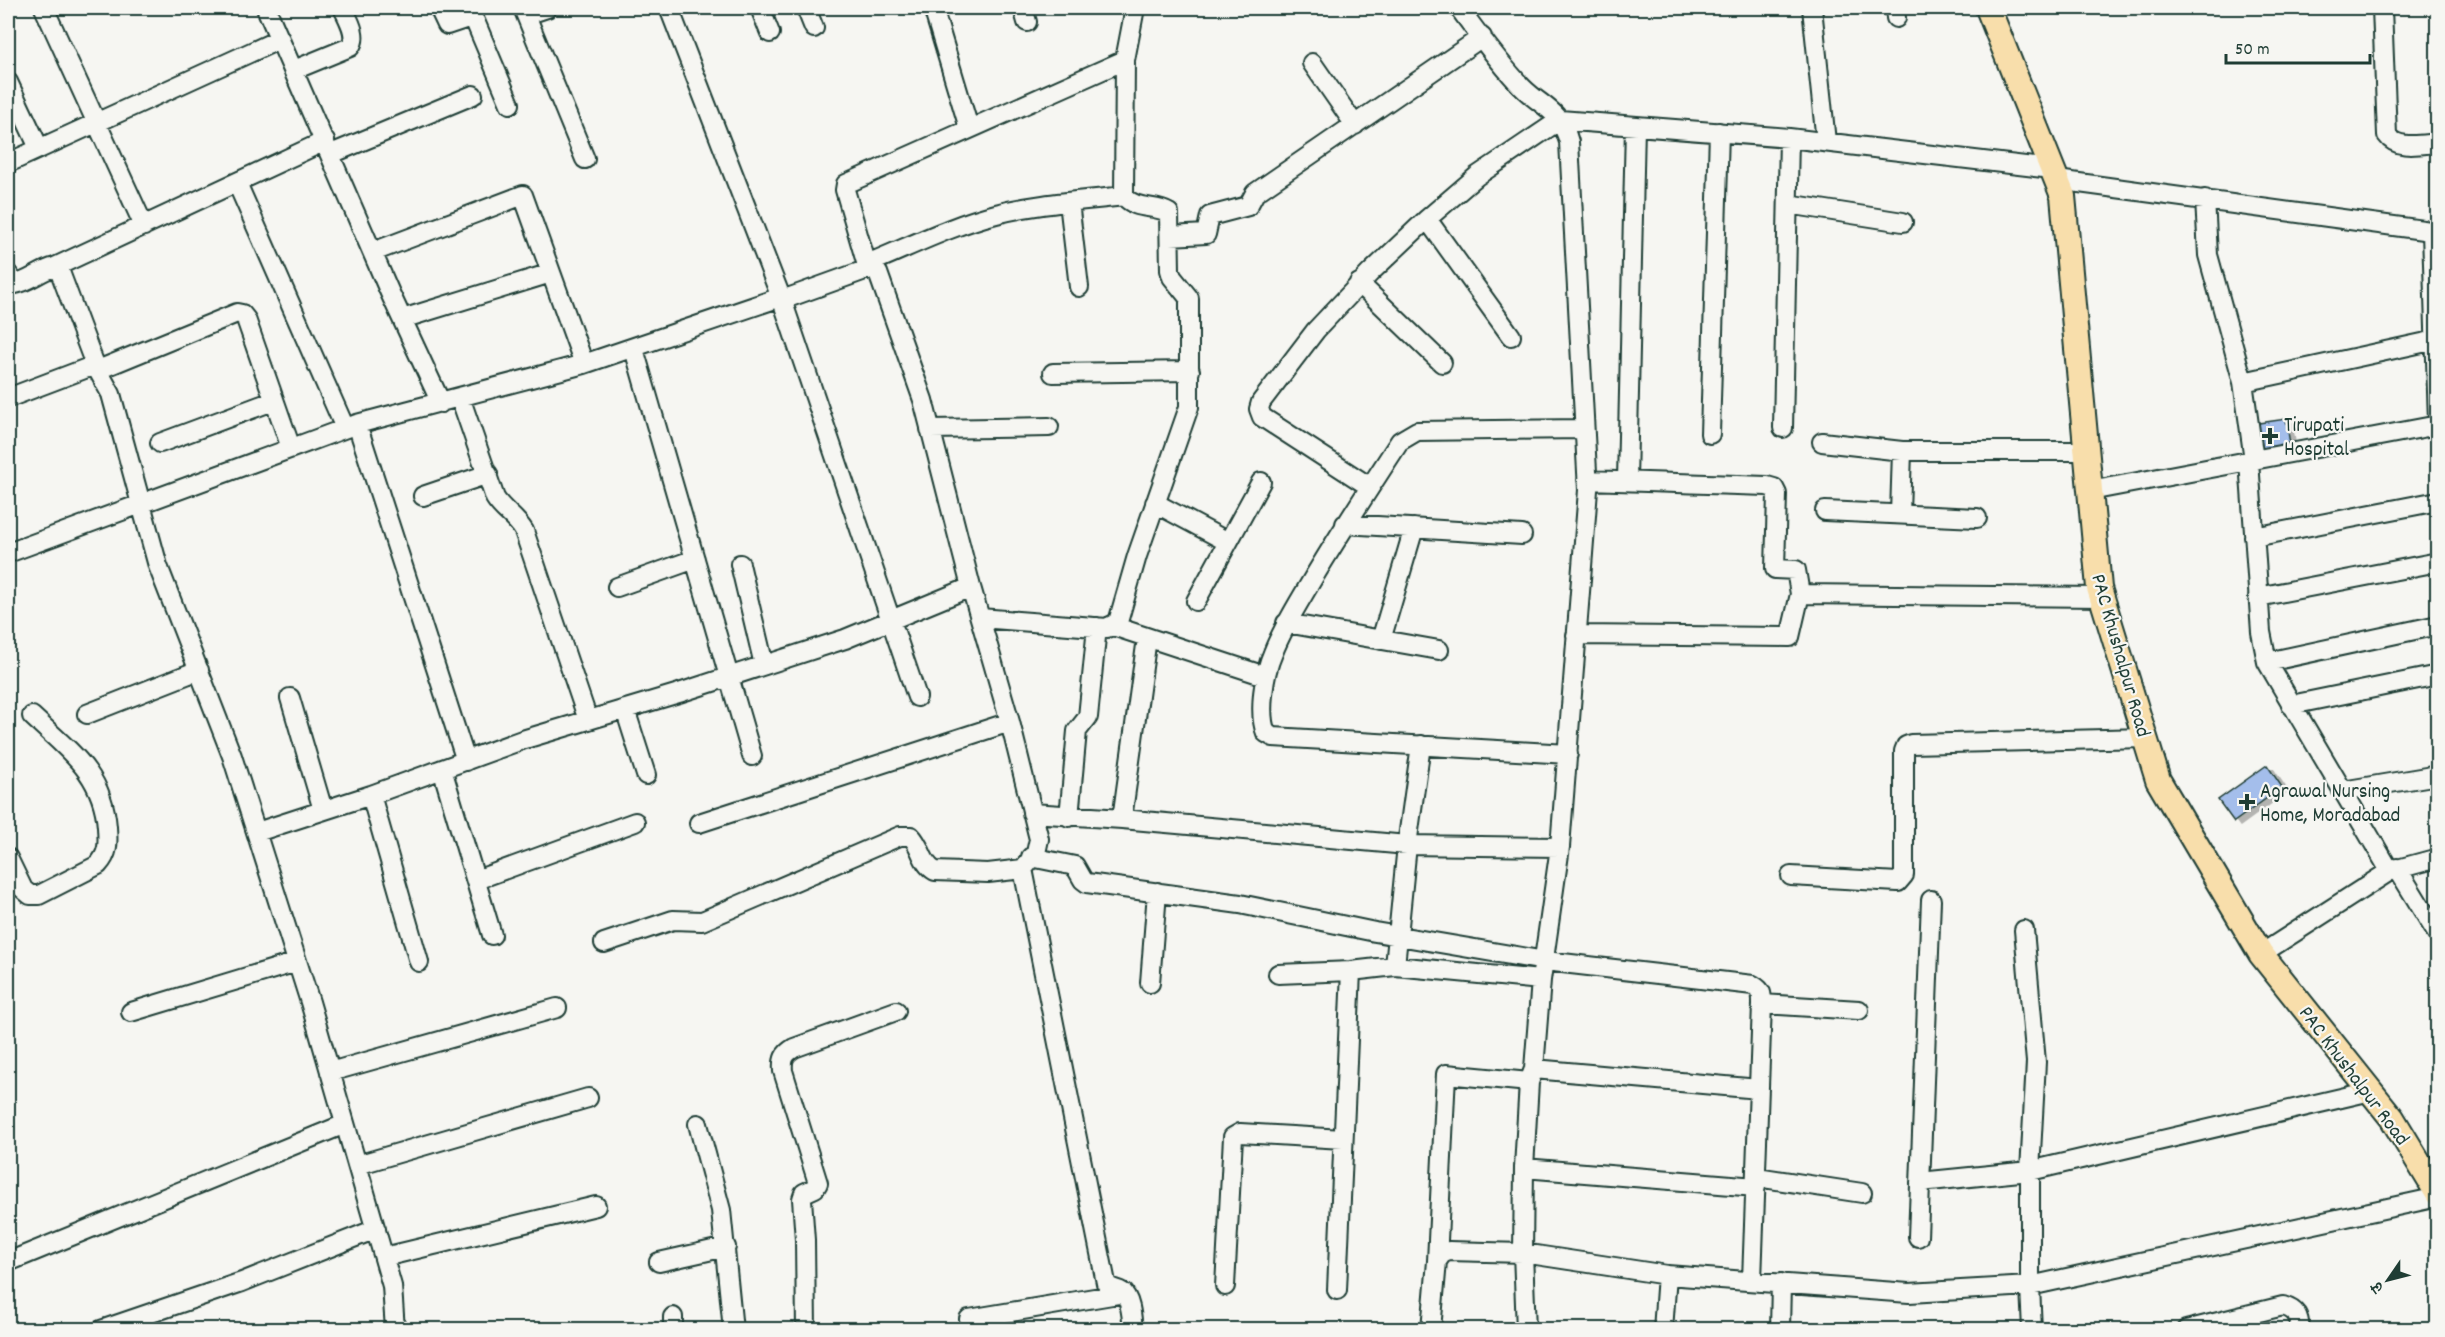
<svg xmlns="http://www.w3.org/2000/svg" width="2445" height="1337" viewBox="0 0 2445 1337" font-family="Dekko,'Playpen Sans Deva',sans-serif">
  <style>
    .building { fill: #a4beeb; stroke: #1f3d34; stroke-width: 1.5; filter: url(#shadow) }
    .lines { fill: none; stroke-linecap: round; stroke-linejoin: round }
    .minor-casing { stroke: #1f3d34; stroke-width: 22 }
    .major-casing { stroke: #1f3d34; stroke-width: 28 }
    .minor { stroke: #f6f6f2; stroke-width: 18 }
    .major { stroke: #f8deab; stroke-width: 24 }
    .poi-dot { fill: #1f3d34; stroke: #f6f6f2; stroke-width: 2 }
    .labels { text-anchor: middle; stroke-width: 4.5; stroke-linejoin: round; paint-order: stroke }
    .poi-label { font-size: 21px; fill: #1f3d34; stroke: #f6f6f2; text-anchor: start }
    .street-label { font-size: 21px; fill: #1f3d34; stroke: #f6f6f2 }
  </style>
  <defs>
    <filter id="shadow"><feDropShadow dx="6" dy="4" stdDeviation="0" flood-color="#0004"/></filter>
  </defs>
  <rect width="100%" height="100%" fill="#f6f6f2"/>
  <filter id="ink" filterUnits="userSpaceOnUse"><feTurbulence type="fractalNoise" baseFrequency=".0167" numOctaves="2"/><feDisplacementMap in="SourceGraphic" scale="12" xChannelSelector="R" yChannelSelector="G"/><feConvolveMatrix kernelMatrix="1 2 1 2 8 2 1 2 1" color-interpolation-filters="sRGB"/></filter>
  <g filter="url(#ink)">
    <path class="building" d="M 2286,419 L 2290,444 L 2256,449 L 2252,424 Z
      M 2267,765 L 2282,787 L 2234,822 L 2218,800 Z"/>
    <g class="lines">
      <g class="minor-casing">
        <path id="minor" d="M 44,8 L 144,226
          M 266,8 L 390,293 L 441,403
          M 439,8 L 447,25 L 468,18 L 475,21 L 510,104
          M 523,8 L 585,159
          M 669,8 L 782,300 L 868,269 L 878,273 L 923,400 L 971,587 L 1010,722 L 1039,839 L 1036,853 L 1023,869 L 1106,1283 C 1110,1290 1116,1288 1122,1292 C 1131,1298 1132,1320 1133,1330
          M 760,8 L 770,33
          M 806,8 L 814,28
          M 933,8 L 969,128
          M 1023,8 L 1027,22
          M 1812,8 L 1826,142
          M 1895,8 L 1896,18
          M 2382,8 L 2387,135 C 2397,150 2421,144 2438,143
          M 526,15 L 547,8
          M 1312,63 L 1355,125
          M 294,70 L 350,47 C 359,36 348,19 343,8
          M 8,82 L 39,148
          M 331,154 L 473,95
          M 8,163 L 280,39
          M 2057,180 L 2438,232
          M 237,183 L 345,428
          M 2205,199 L 2208,255 L 2243,382 L 2254,460
          M 1069,202 L 1079,287
          M 1788,204 L 1903,222
          M 1427,219 L 1511,336
          M 2432,232 L 2438,423
          M 1170,236 L 1206,234 L 1210,216 L 1248,206 L 1255,193 L 1482,37
          M 373,252 L 523,195 L 584,364
          M 867,264 C 909,247 952,225 996,214 C 1038,203 1082,201 1124,196
          M 55,267 L 325,141
          M 868,269 L 845,190 L 846,184 L 1125,60
          M 8,274 L 15,284 C 29,282 41,270 55,267 L 60,272 L 95,365 L 111,394 L 158,566 L 232,756 L 310,1002 L 392,1286 L 395,1330
          M 1359,283 L 1442,363
          M 782,300 L 917,697
          M 402,319 L 551,273
          M 634,349 L 752,756
          M 98,370 L 237,313 L 242,314 L 246,319 L 291,448
          M 1053,373 L 1190,371
          M 2243,382 L 2436,340
          M 460,397 L 495,498 C 503,511 516,517 524,531 L 588,720
          M 8,398 L 95,365
          M 357,424 L 466,761
          M 1783,428 L 1789,138
          M 930,429 L 1049,427
          M 1710,434 L 1719,132
          M 1822,442 L 1902,451 L 2086,451
          M 160,443 L 273,401
          M 2249,461 L 2261,632 L 2267,662 L 2390,871
          M 1627,481 L 1635,126
          M 1370,487 L 1262,417 L 1259,409 L 1261,402 L 1316,330 L 1370,273 L 1427,219 L 1477,176 L 1560,120 L 1789,138 L 2052,169
          M 2090,491 L 2438,425
          M 423,496 L 488,474
          M 1155,503 L 1228,542
          M 1825,511 L 1977,518
          M 1900,514 L 1902,451
          M 1345,524 L 1522,535
          M 2254,537 L 2438,501
          M 8,553 L 357,424 L 584,364 L 781,297
          M 740,564 L 764,665
          M 617,587 L 695,559
          M 1800,594 L 2101,597
          M 2258,597 L 2438,562
          M 1196,601 L 1261,482
          M 980,618 L 1107,628 L 1118,622 L 1137,556 L 1189,407 L 1189,298 L 1172,277 L 1170,270 L 1169,213 C 1155,204 1136,211 1124,196 L 1125,60 L 1135,8
          M 1286,623 L 1439,650
          M 1113,626 L 1265,676
          M 1576,635 L 1790,637 L 1800,594 L 1796,570 L 1775,569 L 1777,494 L 1774,488 L 1767,486 L 1587,480
          M 1381,640 L 1414,528
          M 2267,662 L 2438,625
          M 290,698 L 323,810
          M 2291,705 L 2438,675
          M 625,709 L 646,775
          M 87,714 L 199,670
          M 1568,754 L 1273,737 L 1266,733 C 1258,713 1264,673 1273,653 C 1283,627 1298,604 1312,580 C 1340,533 1370,487 1400,441 L 1417,431 L 1584,429
          M 442,769 L 492,935
          M 2342,791 L 2438,775
          M 371,795 L 419,962
          M 1032,813 L 1122,819 L 1407,845 L 1560,847
          M 1069,817 L 1077,731 L 1088,717 L 1097,627
          M 1122,819 L 1147,638
          M 699,823 L 1010,722
          M 257,832 L 371,795 L 522,740 L 679,693 L 845,639 L 971,587
          M 1031,857 L 1075,866 L 1083,880 L 1087,883 L 1240,904 L 1375,932 L 1545,961 L 1753,985 C 1762,990 1762,994 1762,1004 L 1752,1280
          M 8,858 L 23,889 L 30,895 L 39,895 L 98,865 C 109,853 108,843 107,827 C 103,773 68,750 32,716
          M 2397,868 L 2438,935
          M 1791,876 L 1898,882 L 1904,875 L 1904,751 L 1906,746 L 1911,744 L 2145,738
          M 476,880 L 635,822
          M 604,943 L 673,920 L 702,921 L 900,836 L 911,836 C 922,847 921,863 935,871 L 988,873 L 1023,869
          M 2261,954 L 2390,871 L 2438,858
          M 1395,966 L 1407,845 L 1421,745
          M 1278,974 L 1351,971 L 1395,966 L 1541,980
          M 1150,983 L 1157,892
          M 1762,1004 L 1859,1010
          M 131,1012 L 297,962
          M 1534,1069 L 1759,1089
          M 330,1072 L 557,1008
          M 698,1124 L 721,1210 L 733,1330
          M 357,1165 L 588,1098
          M 1524,1168 L 1756,1187
          M 1757,1177 L 1862,1193
          M 1920,1182 L 2030,1171 L 2371,1091
          M 1918,1237 L 1931,900
          M 384,1257 L 596,1206
          M 1437,1261 L 1446,1074 L 1529,1082
          M 8,1262 L 345,1124
          M 659,1262 L 726,1247
          M 1225,1286 L 1233,1137 L 1240,1133 L 1343,1139
          M 1337,1290 L 1351,971
          M 673,1317 L 673,1330
          M 969,1319 L 1124,1293
          M 101,1330 L 242,1282 L 376,1229
          M 806,1330 L 805,1240 L 802,1199 L 804,1193 L 815,1188 L 818,1183 L 783,1071 C 782,1059 784,1054 794,1048 L 896,1011
          M 1431,1330 L 1437,1261 L 1442,1254 L 1449,1251 L 1523,1253 L 1524,1168 L 1529,1082 L 1534,1069 L 1541,980 L 1560,847 L 1588,490 L 1569,142 C 1560,109 1544,109 1522,87 C 1499,63 1479,35 1459,8
          M 1526,1330 L 1523,1253 L 1667,1275 L 1909,1293 L 2030,1286 L 2030,1171 L 2036,1062 L 2024,930
          M 1663,1330 L 1667,1275
          M 1780,1330 L 1781,1283
          M 2032,1330 L 2030,1286 L 2438,1197
          M 2186,1330 L 2283,1306 C 2297,1310 2299,1316 2300,1330"/>
      </g>
      <g class="major-casing">
        <path id="major" d="M 1988,8 L 2063,196 L 2099,588 L 2158,780 L 2261,954 L 2392,1118 L 2438,1194"/>
      </g>
      <use href="#minor" class="minor"/>
      <use href="#major" class="major"/>
    </g>
  </g>
  <g class="poi-dot">
    <path d="M2267 427h6v6h6v6h-6v6h-6v-6h-6v-6h6z"/>
    <path d="M2244 793h6v6h6v6h-6v6h-6v-6h-6v-6h6z"/>
  </g>
  <g class="labels">
    <g class="poi-label">
      <text x="2284" y="431">Tirupati<tspan x="2284" dy="24">Hospital</tspan></text>
      <text x="2260" y="797">Agrawal Nursing<tspan x="2260" dy="24">Home, Moradabad</tspan></text>
    </g>
    <g class="street-label">
      <text transform="translate(2122 655) rotate(74)" y="7">PAC Khushalpur Road</text>
      <text transform="translate(2355 1075) rotate(53)" y="7">PAC Khushalpur Road</text>
    </g>
  </g>
  <rect width="2445" height="1337" fill="none" stroke="#f6f6f2" stroke-width="30"/>
  <rect x="15" y="15" width="2415" height="1307" fill="none" stroke="#1f3d34" stroke-width="2" filter="url(#ink)"/>
  <g transform="translate(2388 1280) rotate(235)" stroke="#f6f6f2" stroke-width="4.5" paint-order="stroke">
  <path d="M0-4.5L10 22L0 15L-10 22Z" fill="#1f3d34"/>
  <text y="-9" font-size="16" font-weight="bold" text-anchor="middle" fill="#1f3d34">उ</text>
  </g>
  <path d="M2226 54v9h144v-9" fill="none" stroke="#1f3d34" stroke-width="3"/>
  <text x="2235" y="54" font-size="18" fill="#1f3d34" stroke="#f6f6f2" stroke-width="4.5" paint-order="stroke">50 m</text>
</svg>
